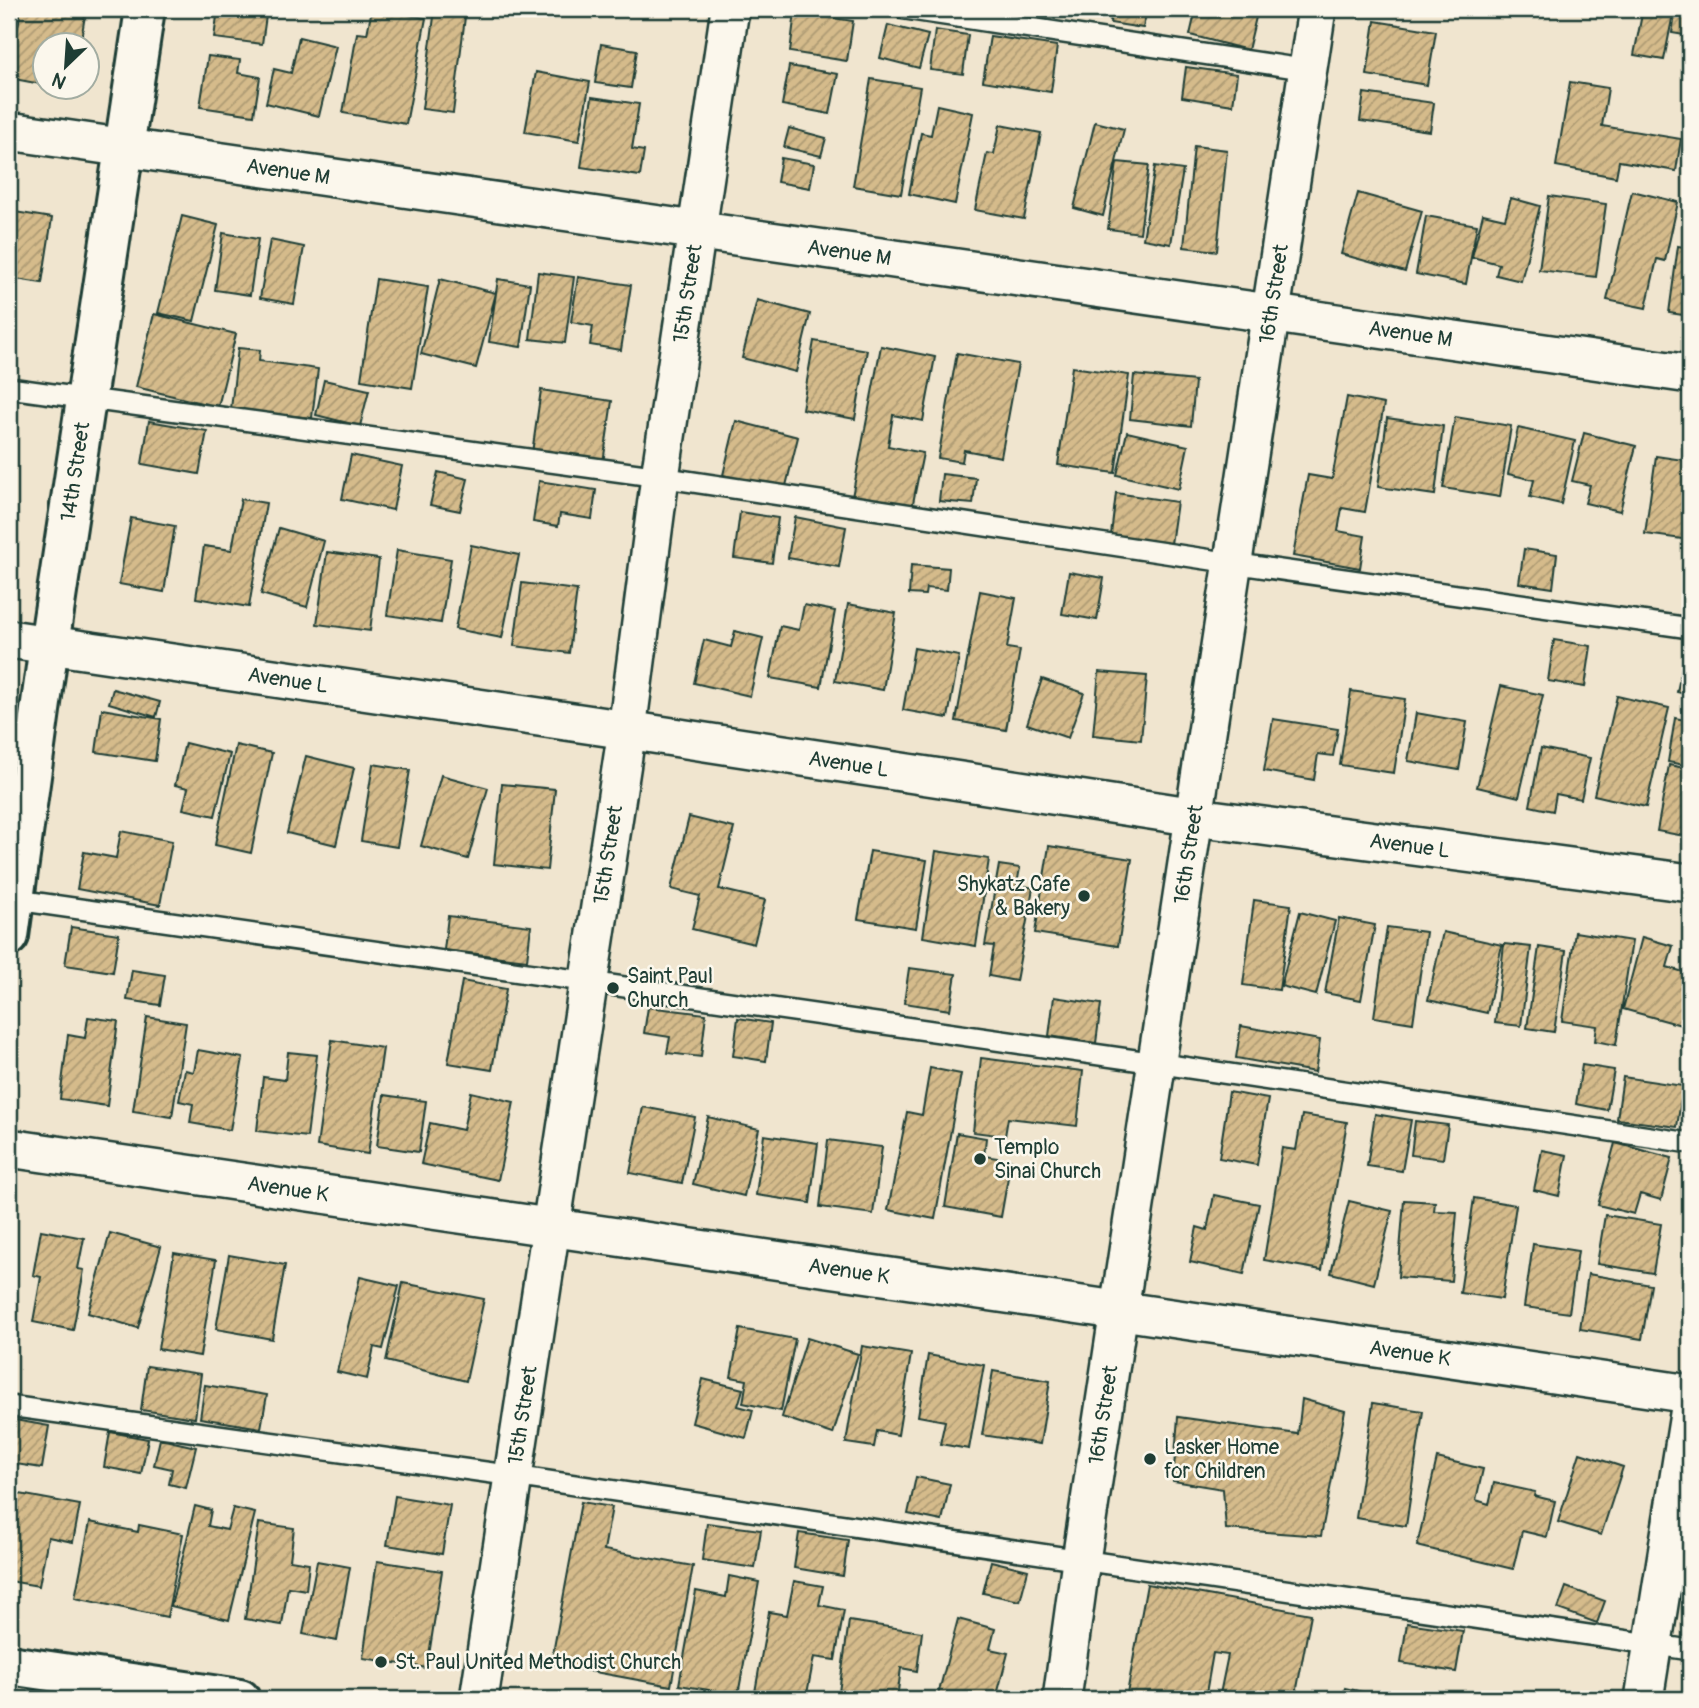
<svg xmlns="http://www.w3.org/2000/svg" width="1699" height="1708" viewBox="0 0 1699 1708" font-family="Pangolin,sans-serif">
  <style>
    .building { fill: url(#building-hatch); stroke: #1f3d34; stroke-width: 2 }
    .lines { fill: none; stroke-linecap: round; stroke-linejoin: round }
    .service-casing { stroke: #1f3d34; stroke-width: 24 }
    .minor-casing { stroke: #1f3d34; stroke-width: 42 }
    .secondary-casing { stroke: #1f3d34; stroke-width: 44 }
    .primary-casing { stroke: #1f3d34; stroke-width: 44 }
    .service { stroke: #fbf7ec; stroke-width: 19 }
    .minor { stroke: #fbf7ec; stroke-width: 37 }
    .secondary { stroke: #fbf7ec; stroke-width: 38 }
    .primary { stroke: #fbf7ec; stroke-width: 38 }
    .poi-dot { fill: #1f3d34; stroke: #fbf7ec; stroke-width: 2.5 }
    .labels { text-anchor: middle; stroke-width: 5; stroke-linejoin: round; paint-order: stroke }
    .street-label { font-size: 21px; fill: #1f3d34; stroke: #fbf7ec }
    .poi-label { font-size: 21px; fill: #1f3d34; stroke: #fbf7ec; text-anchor: start }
  </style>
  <defs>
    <pattern id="building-hatch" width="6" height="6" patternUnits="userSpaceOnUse" patternTransform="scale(1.75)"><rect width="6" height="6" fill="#d5bb8b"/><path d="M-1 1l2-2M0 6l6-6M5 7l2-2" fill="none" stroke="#ac9972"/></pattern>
  </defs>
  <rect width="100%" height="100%" fill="#f0e5cf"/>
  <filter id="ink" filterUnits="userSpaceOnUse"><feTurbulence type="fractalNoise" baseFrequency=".0143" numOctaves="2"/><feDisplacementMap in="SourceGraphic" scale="14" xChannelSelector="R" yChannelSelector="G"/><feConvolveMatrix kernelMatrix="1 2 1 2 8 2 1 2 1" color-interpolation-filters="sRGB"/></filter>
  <g filter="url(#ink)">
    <path class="building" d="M 21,9 L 86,9 L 80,46 L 46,46 L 46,85 L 9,78 Z
      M 218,9 L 267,9 L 262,44 L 214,38 Z
      M 372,9 L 426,18 L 406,124 L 343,113 L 357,33 L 367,34 Z
      M 435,9 L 466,9 L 453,113 L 422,109 Z
      M 1112,9 L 1147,9 L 1143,28 L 1110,23 Z
      M 1196,9 L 1258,9 L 1248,50 L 1190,35 Z
      M 1578,9 L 1614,9 L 1613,16 Z
      M 1643,9 L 1674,9 L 1664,60 L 1634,55 Z
      M 1676,9 L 1690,9 L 1690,36 L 1672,33 Z
      M 795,12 L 853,21 L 847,61 L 790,52 Z
      M 1375,21 L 1436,31 L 1427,85 L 1367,75 Z
      M 888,25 L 928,35 L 919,68 L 880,58 Z
      M 935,30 L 968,35 L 963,74 L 930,70 Z
      M 990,36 L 1057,46 L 1051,92 L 983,81 Z
      M 299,37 L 336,46 L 319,116 L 266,103 L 274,69 L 291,73 Z
      M 601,44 L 637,50 L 631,88 L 595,83 Z
      M 208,56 L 240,60 L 238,73 L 260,77 L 254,115 L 200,107 Z
      M 789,66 L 838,74 L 830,114 L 782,105 Z
      M 1186,67 L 1237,74 L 1233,105 L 1182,97 Z
      M 536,72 L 590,82 L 579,141 L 525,132 Z
      M 871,79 L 920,87 L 901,194 L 853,186 Z
      M 1570,82 L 1608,88 L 1602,126 L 1681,139 L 1676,171 L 1619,161 L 1616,177 L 1556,166 Z
      M 1364,93 L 1434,103 L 1430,131 L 1360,121 Z
      M 592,97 L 639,104 L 632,149 L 644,151 L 640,176 L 581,167 Z
      M 937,105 L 973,113 L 955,204 L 909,194 L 921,133 L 931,135 Z
      M 1095,122 L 1124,129 L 1103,216 L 1074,208 Z
      M 1000,125 L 1041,133 L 1024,219 L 975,210 L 987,153 L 994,154 Z
      M 789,128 L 826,138 L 821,156 L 784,147 Z
      M 1194,146 L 1227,150 L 1217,251 L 1184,247 Z
      M 781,158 L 814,164 L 810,188 L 777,182 Z
      M 1117,162 L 1149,165 L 1140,233 L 1108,229 Z
      M 1155,166 L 1183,170 L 1171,244 L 1143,239 Z
      M 1632,191 L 1678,202 L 1665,261 L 1657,259 L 1646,308 L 1607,300 Z
      M 1358,193 L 1422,211 L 1405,272 L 1341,254 Z
      M 1549,196 L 1606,204 L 1596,277 L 1539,270 Z
      M 1511,198 L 1540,206 L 1521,281 L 1496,275 L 1499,264 L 1472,257 L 1483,214 L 1505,219 Z
      M 9,211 L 52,218 L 42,283 L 9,278 Z
      M 182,216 L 218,225 L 194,321 L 158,313 Z
      M 1426,216 L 1477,225 L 1466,284 L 1416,274 Z
      M 223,233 L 258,239 L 250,295 L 215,290 Z
      M 270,240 L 304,247 L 294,304 L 260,298 Z
      M 1678,246 L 1690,248 L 1690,316 L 1669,313 Z
      M 538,272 L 574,277 L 565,343 L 530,339 Z
      M 578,277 L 631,285 L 621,350 L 590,345 L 593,326 L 571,322 Z
      M 376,279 L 428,287 L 412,388 L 361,380 Z
      M 440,279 L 496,293 L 476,368 L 421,354 Z
      M 498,279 L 530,284 L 521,347 L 489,342 Z
      M 757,300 L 810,314 L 796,372 L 742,358 Z
      M 154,314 L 236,334 L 218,407 L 136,387 Z
      M 814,341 L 867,350 L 855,419 L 802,409 Z
      M 881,346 L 935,357 L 923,421 L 893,415 L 888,446 L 923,453 L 912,508 L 852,497 Z
      M 238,348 L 260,350 L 259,361 L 318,369 L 312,418 L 231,409 Z
      M 957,353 L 1018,364 L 1001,457 L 964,450 L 962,462 L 938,458 Z
      M 1072,367 L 1129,375 L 1115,473 L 1058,465 Z
      M 1134,375 L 1195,381 L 1191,426 L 1130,419 Z
      M 324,380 L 369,390 L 360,426 L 316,415 Z
      M 541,390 L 612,401 L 603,463 L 532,453 Z
      M 1347,397 L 1384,404 L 1365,512 L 1342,508 L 1338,531 L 1365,536 L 1360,568 L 1293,556 L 1308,475 L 1332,479 Z
      M 1455,417 L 1511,426 L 1500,497 L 1443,488 Z
      M 1387,418 L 1443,426 L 1435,495 L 1378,487 Z
      M 149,421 L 207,431 L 199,474 L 142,464 Z
      M 736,421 L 798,437 L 785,490 L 723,475 Z
      M 1518,428 L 1575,441 L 1561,504 L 1530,497 L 1534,480 L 1508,474 Z
      M 1127,432 L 1188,446 L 1179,489 L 1117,475 Z
      M 1584,433 L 1636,446 L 1620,511 L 1585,503 L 1590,485 L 1572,481 Z
      M 351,455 L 402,466 L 393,510 L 342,499 Z
      M 1656,456 L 1690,461 L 1690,540 L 1645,534 Z
      M 438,472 L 468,479 L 460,511 L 430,505 Z
      M 942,474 L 976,478 L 973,504 L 939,501 Z
      M 539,481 L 596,490 L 592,519 L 560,514 L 558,526 L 533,522 Z
      M 1116,493 L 1177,502 L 1171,544 L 1111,535 Z
      M 241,499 L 266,503 L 249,607 L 196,598 L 204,546 L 232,550 Z
      M 740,512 L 778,518 L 772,563 L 734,558 Z
      M 795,517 L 846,527 L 839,567 L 788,558 Z
      M 131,518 L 175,526 L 164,592 L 119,584 Z
      M 279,528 L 324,541 L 307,607 L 261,594 Z
      M 471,545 L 519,555 L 502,638 L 455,629 Z
      M 1524,549 L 1557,554 L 1553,588 L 1519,583 Z
      M 397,550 L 451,559 L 441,623 L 387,615 Z
      M 327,552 L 379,559 L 370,631 L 317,624 Z
      M 911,565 L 949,568 L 947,590 L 926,588 L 925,595 L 909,594 Z
      M 1069,572 L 1104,578 L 1097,620 L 1062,614 Z
      M 522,583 L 577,590 L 569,653 L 514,646 Z
      M 980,591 L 1016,598 L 1007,648 L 1020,650 L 1006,730 L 956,721 Z
      M 848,604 L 896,613 L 883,690 L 835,681 Z
      M 804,605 L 835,611 L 821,687 L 770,678 L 780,626 L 799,630 Z
      M 735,631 L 763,638 L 750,696 L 694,683 L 704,640 L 731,647 Z
      M 1554,640 L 1591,646 L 1585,687 L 1548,681 Z
      M 1686,647 L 1690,648 L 1690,695 L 1677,692 Z
      M 914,648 L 959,656 L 948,718 L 903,710 Z
      M 1099,672 L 1147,676 L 1141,740 L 1093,735 Z
      M 1042,679 L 1084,693 L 1068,738 L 1027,724 Z
      M 1501,686 L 1543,695 L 1519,797 L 1477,787 Z
      M 113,689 L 160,702 L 156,717 L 109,703 Z
      M 1351,691 L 1405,699 L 1394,773 L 1340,765 Z
      M 1617,696 L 1669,708 L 1646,807 L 1594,795 Z
      M 102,709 L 161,719 L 155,761 L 96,752 Z
      M 1416,713 L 1467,722 L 1459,770 L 1408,761 Z
      M 1675,718 L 1690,721 L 1690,766 L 1668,762 Z
      M 1273,719 L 1338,729 L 1333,756 L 1318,754 L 1314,780 L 1264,771 Z
      M 185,743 L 230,754 L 215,816 L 183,809 L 188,788 L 175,785 Z
      M 236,745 L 272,753 L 251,853 L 215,845 Z
      M 1541,748 L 1590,758 L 1581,799 L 1556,794 L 1553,811 L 1530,806 Z
      M 306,756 L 354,768 L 336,845 L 287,833 Z
      M 373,764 L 410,770 L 397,847 L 361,841 Z
      M 1669,765 L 1690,769 L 1690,837 L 1657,831 Z
      M 441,775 L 488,788 L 468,859 L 421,846 Z
      M 502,784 L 555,789 L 547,870 L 494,864 Z
      M 689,817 L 734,828 L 719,889 L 765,900 L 754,944 L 692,929 L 700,896 L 671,889 Z
      M 121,831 L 172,841 L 160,905 L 77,889 L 84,852 L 116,858 Z
      M 1049,846 L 1132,859 L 1118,946 L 1035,933 Z
      M 870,851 L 927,860 L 916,928 L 858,919 Z
      M 936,851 L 989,859 L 976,946 L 923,937 Z
      M 999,865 L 1020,868 L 1017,884 L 1033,888 L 1016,981 L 989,976 L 994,946 L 985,945 Z
      M 1254,900 L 1291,905 L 1279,990 L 1243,985 Z
      M 1300,912 L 1335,921 L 1316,995 L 1281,986 Z
      M 448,916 L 531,926 L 527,960 L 444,950 Z
      M 1339,918 L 1375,925 L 1361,1000 L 1325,993 Z
      M 71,927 L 119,934 L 113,972 L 65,965 Z
      M 1387,927 L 1426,932 L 1413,1023 L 1374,1017 Z
      M 1443,932 L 1502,945 L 1487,1013 L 1428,1000 Z
      M 1575,932 L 1632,941 L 1616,1045 L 1595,1041 L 1597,1026 L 1562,1021 Z
      M 1642,937 L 1673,946 L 1667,967 L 1690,974 L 1690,990 L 1681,1025 L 1623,1009 Z
      M 1504,944 L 1531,947 L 1521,1026 L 1495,1023 Z
      M 1539,947 L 1566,951 L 1554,1032 L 1527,1028 Z
      M 909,968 L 956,974 L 950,1010 L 904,1003 Z
      M 132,970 L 165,975 L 160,1005 L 127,1000 Z
      M 462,981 L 506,989 L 492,1070 L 448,1063 Z
      M 1054,997 L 1101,1004 L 1096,1043 L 1049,1036 Z
      M 648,1007 L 706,1014 L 701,1057 L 667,1053 L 670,1037 L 644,1033 Z
      M 88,1017 L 118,1021 L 107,1106 L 60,1099 L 68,1035 L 85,1038 Z
      M 147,1017 L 186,1023 L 172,1117 L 133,1111 Z
      M 738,1018 L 771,1023 L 766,1061 L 733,1056 Z
      M 1241,1026 L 1320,1040 L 1315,1072 L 1236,1058 Z
      M 332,1040 L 383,1048 L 368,1154 L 317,1146 Z
      M 198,1050 L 243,1058 L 230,1130 L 190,1123 L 193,1104 L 179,1101 L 185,1070 L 194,1072 Z
      M 288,1052 L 317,1055 L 307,1137 L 257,1131 L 263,1077 L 285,1080 Z
      M 981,1058 L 1083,1071 L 1077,1126 L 1008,1118 L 1005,1136 L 973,1132 Z
      M 1582,1065 L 1614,1070 L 1607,1110 L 1576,1104 Z
      M 930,1068 L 961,1074 L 935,1219 L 888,1210 L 907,1112 L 922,1115 Z
      M 1623,1077 L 1683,1086 L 1677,1127 L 1617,1119 Z
      M 471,1092 L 514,1102 L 498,1180 L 421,1164 L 430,1123 L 463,1130 Z
      M 1229,1092 L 1268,1099 L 1257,1165 L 1219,1158 Z
      M 384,1095 L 426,1101 L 419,1152 L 377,1146 Z
      M 643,1107 L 695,1117 L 682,1183 L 630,1173 Z
      M 1375,1114 L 1411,1120 L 1402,1171 L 1367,1166 Z
      M 1302,1115 L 1347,1122 L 1322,1270 L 1264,1260 L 1282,1148 L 1296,1150 Z
      M 708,1117 L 759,1129 L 744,1196 L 693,1184 Z
      M 1415,1121 L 1448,1125 L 1443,1159 L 1411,1155 Z
      M 957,1133 L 986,1138 L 984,1156 L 1011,1160 L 1001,1217 L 945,1207 Z
      M 764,1135 L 818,1143 L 810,1203 L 756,1195 Z
      M 828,1140 L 882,1147 L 873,1214 L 820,1207 Z
      M 1615,1143 L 1672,1158 L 1661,1200 L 1640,1194 L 1634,1214 L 1598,1205 Z
      M 1542,1150 L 1567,1155 L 1559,1196 L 1534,1190 Z
      M 1214,1195 L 1259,1204 L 1244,1274 L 1190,1262 L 1197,1227 L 1207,1230 Z
      M 1474,1198 L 1516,1205 L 1502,1299 L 1460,1293 Z
      M 1404,1200 L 1435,1202 L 1434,1211 L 1457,1212 L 1451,1281 L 1398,1277 Z
      M 1349,1201 L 1392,1211 L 1374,1284 L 1331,1273 Z
      M 1605,1215 L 1661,1224 L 1653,1273 L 1597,1264 Z
      M 41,1230 L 84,1238 L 78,1269 L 84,1270 L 73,1330 L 33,1322 L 41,1277 L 33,1275 Z
      M 110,1233 L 161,1247 L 138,1328 L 88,1313 Z
      M 1533,1244 L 1578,1251 L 1569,1313 L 1524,1307 Z
      M 174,1253 L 216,1260 L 200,1356 L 158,1349 Z
      M 229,1255 L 285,1265 L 272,1339 L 216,1329 Z
      M 1588,1274 L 1651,1285 L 1642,1339 L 1580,1329 Z
      M 360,1277 L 399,1286 L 383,1349 L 374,1347 L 367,1379 L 337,1372 Z
      M 403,1283 L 484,1299 L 466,1381 L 386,1361 Z
      M 740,1329 L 795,1339 L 781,1411 L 743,1403 L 747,1380 L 731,1377 Z
      M 807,1338 L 858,1354 L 833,1434 L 782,1417 Z
      M 862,1346 L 911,1354 L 898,1435 L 877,1431 L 874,1447 L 846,1443 Z
      M 928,1355 L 984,1365 L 969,1449 L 940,1444 L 945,1421 L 918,1416 Z
      M 147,1366 L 201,1374 L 195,1418 L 141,1410 Z
      M 993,1371 L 1050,1381 L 1040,1444 L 982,1435 Z
      M 703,1379 L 743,1389 L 738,1406 L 753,1410 L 746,1438 L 692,1423 Z
      M 205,1385 L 267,1395 L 261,1428 L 200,1418 Z
      M 1302,1399 L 1345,1411 L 1321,1536 L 1226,1529 L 1223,1489 L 1173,1481 L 1178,1417 L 1298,1434 Z
      M 1373,1403 L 1423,1411 L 1406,1526 L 1356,1518 Z
      M 9,1419 L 49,1426 L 42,1468 L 9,1463 Z
      M 110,1432 L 148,1439 L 141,1474 L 104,1467 Z
      M 160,1439 L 196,1447 L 186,1488 L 169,1484 L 172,1469 L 154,1465 Z
      M 1580,1453 L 1623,1467 L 1601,1535 L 1558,1522 Z
      M 1437,1458 L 1483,1469 L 1476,1500 L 1489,1504 L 1494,1483 L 1535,1492 L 1534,1496 L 1555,1501 L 1547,1537 L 1522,1531 L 1513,1569 L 1417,1546 Z
      M 916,1477 L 950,1484 L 942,1521 L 908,1514 Z
      M 9,1492 L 80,1505 L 73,1542 L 48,1537 L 39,1586 L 9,1581 Z
      M 395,1496 L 450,1505 L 442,1554 L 387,1545 Z
      M 581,1502 L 612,1507 L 604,1550 L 693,1566 L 671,1686 L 551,1664 Z
      M 195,1506 L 211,1510 L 208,1526 L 227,1530 L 233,1508 L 255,1513 L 229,1620 L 171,1606 Z
      M 90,1522 L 138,1532 L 139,1525 L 183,1534 L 167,1617 L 75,1598 Z
      M 259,1523 L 294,1528 L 290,1560 L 309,1563 L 306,1590 L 288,1587 L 282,1625 L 245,1619 Z
      M 707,1523 L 761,1530 L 755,1568 L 702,1560 Z
      M 799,1533 L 848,1540 L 843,1576 L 794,1568 Z
      M 317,1561 L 350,1567 L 337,1641 L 303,1634 Z
      M 377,1561 L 442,1571 L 427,1668 L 363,1658 Z
      M 991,1561 L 1028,1570 L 1020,1601 L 983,1593 Z
      M 729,1576 L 759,1582 L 738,1695 L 679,1685 L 696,1591 L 726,1597 Z
      M 794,1581 L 823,1586 L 819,1605 L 844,1610 L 835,1660 L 814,1657 L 806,1699 L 754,1698 L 769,1612 L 787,1615 Z
      M 1147,1584 L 1311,1614 L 1295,1699 L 1219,1699 L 1228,1655 L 1213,1653 L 1205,1699 L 1126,1699 Z
      M 1566,1587 L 1605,1601 L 1597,1623 L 1558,1609 Z
      M 958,1619 L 995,1629 L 990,1649 L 1008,1653 L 996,1699 L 937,1699 Z
      M 849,1621 L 922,1632 L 917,1671 L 901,1668 L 897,1699 L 838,1699 Z
      M 1407,1623 L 1463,1631 L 1456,1672 L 1401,1663 Z
      M 1345,1688 L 1376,1695 L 1375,1699 L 1342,1699 Z"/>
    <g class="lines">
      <g class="service-casing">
        <path id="service" d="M 905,9 L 1309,70
          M 9,388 L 660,477 L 1232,563 L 1690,628
          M 10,899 L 1156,1063 L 1690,1143
          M 9,1406 L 514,1476 L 1690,1650"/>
      </g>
      <g class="minor-casing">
        <g id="minor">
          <path id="s1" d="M 9,131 L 1690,374"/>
          <path id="s2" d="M 9,639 L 627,730 L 1196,817 L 1690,883"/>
          <path id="s3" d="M 9,1148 L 1690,1394"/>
          <path id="s4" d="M 479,1699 L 627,730 L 660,477 L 730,9"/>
          <path id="s5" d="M 1062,1699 L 1081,1560 L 1317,9"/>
          <path d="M 1644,1699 L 1690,1408"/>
        </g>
      </g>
      <g class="secondary-casing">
        <g id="secondary">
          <path id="s6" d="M 9,936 L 49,645 L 145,9"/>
        </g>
      </g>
      <g class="primary-casing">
        <path id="primary" d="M 9,1665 L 240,1699"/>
      </g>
      <use href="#service" class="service"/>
      <use href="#minor" class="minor"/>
      <use href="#secondary" class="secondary"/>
      <use href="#primary" class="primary"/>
    </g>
  </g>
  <g class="poi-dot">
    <circle cx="1084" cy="896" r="7"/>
    <circle cx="613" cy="988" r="7"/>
    <circle cx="980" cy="1159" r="7"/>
    <circle cx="1150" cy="1459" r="7"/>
    <circle cx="381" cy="1662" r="7"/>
  </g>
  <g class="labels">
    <g class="street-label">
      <text dy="7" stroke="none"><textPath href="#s1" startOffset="282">Avenue M</textPath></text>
      <text dy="7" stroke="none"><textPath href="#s1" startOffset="849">Avenue M</textPath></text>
      <text dy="7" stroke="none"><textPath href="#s4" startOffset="1421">15th Street</textPath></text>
      <text dy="7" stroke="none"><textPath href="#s5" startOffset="1421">16th Street</textPath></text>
      <text dy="7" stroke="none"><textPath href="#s1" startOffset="1416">Avenue M</textPath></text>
      <text dy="7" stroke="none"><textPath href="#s6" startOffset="469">14th Street</textPath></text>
      <text dy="7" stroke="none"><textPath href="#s2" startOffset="282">Avenue L</textPath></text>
      <text dy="7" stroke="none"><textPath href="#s2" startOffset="849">Avenue L</textPath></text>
      <text dy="7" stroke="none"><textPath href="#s2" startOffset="1416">Avenue L</textPath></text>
      <text dy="7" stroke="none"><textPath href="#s4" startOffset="854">15th Street</textPath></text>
      <text dy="7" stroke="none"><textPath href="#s5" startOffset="854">16th Street</textPath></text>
      <text dy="7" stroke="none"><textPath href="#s3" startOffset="282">Avenue K</textPath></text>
      <text dy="7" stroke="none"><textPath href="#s3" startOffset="849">Avenue K</textPath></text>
      <text dy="7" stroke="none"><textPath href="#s3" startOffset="1416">Avenue K</textPath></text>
      <text dy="7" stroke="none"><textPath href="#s5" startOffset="287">16th Street</textPath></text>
      <text dy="7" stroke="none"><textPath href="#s4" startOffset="287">15th Street</textPath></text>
    </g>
    <g class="poi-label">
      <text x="1070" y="891" text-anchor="end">Shykatz Cafe<tspan x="1070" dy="24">&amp; Bakery</tspan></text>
      <text x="627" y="983">Saint Paul<tspan x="627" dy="24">Church</tspan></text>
      <text x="994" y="1154">Templo<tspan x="994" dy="24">Sinai Church</tspan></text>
      <text x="1164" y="1454">Lasker Home<tspan x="1164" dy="24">for Children</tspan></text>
      <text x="395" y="1669">St. Paul United Methodist Church</text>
    </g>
  </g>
  <rect width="1699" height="1708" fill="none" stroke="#fbf7ec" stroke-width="35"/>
  <rect x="18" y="18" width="1664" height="1673" fill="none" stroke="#1f3d34" stroke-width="2.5" filter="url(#ink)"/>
  <g transform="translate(66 66) rotate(205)"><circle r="33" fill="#fbf7ec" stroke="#a3ada2" stroke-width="2"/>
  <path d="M0-5L12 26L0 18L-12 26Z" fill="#1f3d34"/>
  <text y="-10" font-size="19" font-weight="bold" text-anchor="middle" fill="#1f3d34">N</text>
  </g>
</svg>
